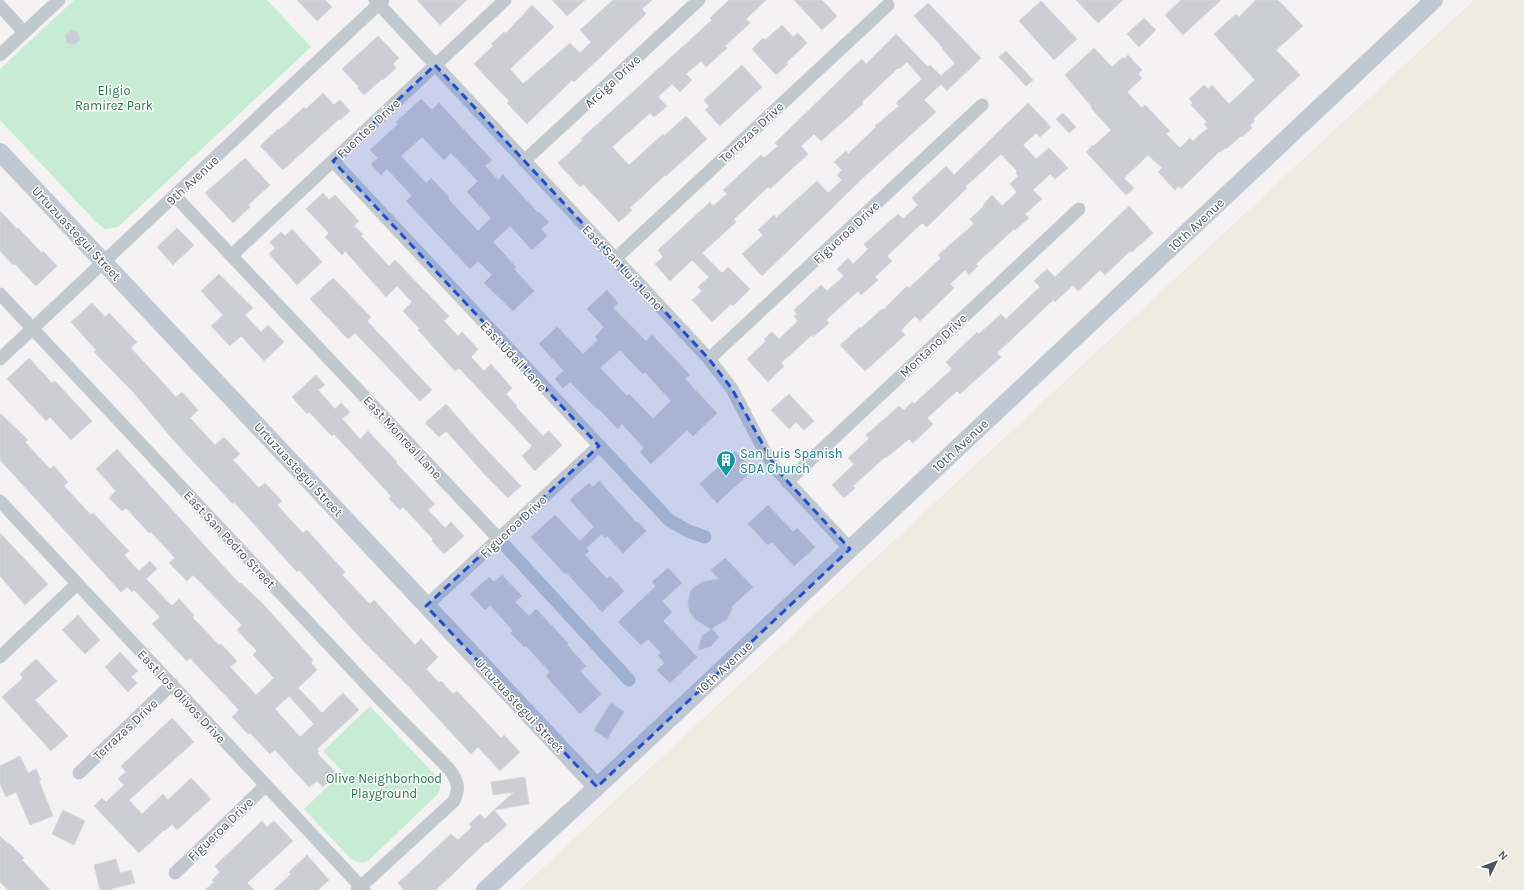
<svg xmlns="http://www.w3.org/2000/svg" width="1524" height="890" viewBox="0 0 1524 890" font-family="Karla,sans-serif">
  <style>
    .green { fill: #c6ecd4 }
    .sand { fill: #f0ebe2 }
    .building { fill: #ccced4; stroke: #d7d8dc; fill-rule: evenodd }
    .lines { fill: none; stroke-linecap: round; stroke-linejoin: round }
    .minor { stroke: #c1c9cf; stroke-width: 13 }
    .secondary { stroke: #c0c8d1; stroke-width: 18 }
    .marked { fill: #1d4ed8; fill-opacity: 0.2; stroke: #1d4ed8; stroke-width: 3; stroke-dasharray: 8 5; stroke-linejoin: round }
    .labels { text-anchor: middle; stroke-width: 3; stroke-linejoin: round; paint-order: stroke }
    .street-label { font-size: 13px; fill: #4b555d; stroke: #fff }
    .park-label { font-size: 13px; fill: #22794c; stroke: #fff }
    .culture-label { font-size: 13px; fill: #0d838f; stroke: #fff; text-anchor: start }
  </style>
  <rect width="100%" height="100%" fill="#f4f2f2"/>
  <path class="green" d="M 74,0 L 267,0 L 311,47 L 118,227 L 105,229 L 96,222 L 0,120 L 0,69 Z
    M 370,706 L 437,777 C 440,783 441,787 438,794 L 368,861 C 361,864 357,862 351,859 L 304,809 L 343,772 L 323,751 Z"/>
  <path class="sand" d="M 1474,0 L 1524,0 L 1524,890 L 519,890 Z"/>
  <path class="building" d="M 297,0 L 325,0 L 332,7 L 317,21 Z
    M 417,0 L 467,0 L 440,25 Z
    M 552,0 L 585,0 L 567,16 Z
    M 613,0 L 652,0 L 642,9 L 646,14 L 574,82 L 572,80 L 527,124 L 507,103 L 509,101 L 474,64 L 493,46 L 491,44 L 504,32 L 506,33 L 532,5 L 554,27 L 510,69 L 523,84 L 570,43 L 580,53 L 591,42 L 580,30 Z
    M 729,0 L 766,0 L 746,19 L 750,23 L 725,46 L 727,48 L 706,67 L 701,61 L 686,74 L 692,80 L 680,92 L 672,84 L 658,97 L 667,106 L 654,117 L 650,113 L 612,147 L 629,165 L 663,134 L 664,136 L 686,116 L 707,139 L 666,176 L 665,175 L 630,208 L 632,210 L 619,222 L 583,184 L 580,187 L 558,163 L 583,140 L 581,139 L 712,20 L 710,18 Z
    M 794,0 L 822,0 L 837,16 L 822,30 Z
    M 1076,0 L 1123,0 L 1098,23 Z
    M 1181,0 L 1221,0 L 1183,35 L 1165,15 Z
    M 1256,0 L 1278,0 L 1303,26 L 1276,50 L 1300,75 L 1253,119 L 1255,121 L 1250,125 L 1252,128 L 1242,137 L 1241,136 L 1226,149 L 1225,148 L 1220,152 L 1220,151 L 1181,189 L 1179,186 L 1175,190 L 1158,172 L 1162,168 L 1148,155 L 1124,178 L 1134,188 L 1126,195 L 1086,152 L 1093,145 L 1094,146 L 1111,130 L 1091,108 L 1092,107 L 1065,75 L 1094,48 L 1112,67 L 1123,57 L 1125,59 L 1128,55 L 1142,70 L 1138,74 L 1142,78 L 1127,92 L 1142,108 L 1145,105 L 1170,131 L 1166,134 L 1180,148 L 1190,138 L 1193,141 L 1208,128 L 1204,124 L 1207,122 L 1191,105 L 1193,103 L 1189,99 L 1204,85 L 1208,89 L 1212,85 L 1229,104 L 1255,80 L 1214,34 L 1236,14 L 1239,17 Z
    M 1041,1 L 1077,39 L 1054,60 L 1019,21 Z
    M 928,3 L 981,58 L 947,91 L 941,84 L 924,100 L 936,112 L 867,174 L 762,276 L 742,254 L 763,235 L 758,230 L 774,215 L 776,218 L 817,181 L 828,193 L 842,180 L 837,175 L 842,170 L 834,162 L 846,151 L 848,154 L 876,127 L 875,126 L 899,106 L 896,103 L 922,79 L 907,62 L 899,69 L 898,68 L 862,102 L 863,104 L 821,141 L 814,134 L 801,146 L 808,154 L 770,189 L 768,187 L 734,219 L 736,222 L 702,253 L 722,273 L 728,267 L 750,289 L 733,306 L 731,304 L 712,322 L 692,300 L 702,291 L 698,287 L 709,277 L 692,260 L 670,281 L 655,264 L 663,257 L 658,250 L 710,202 L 713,206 L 727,194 L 723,190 L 761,155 L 764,158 L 778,146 L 775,143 L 849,71 L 862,59 L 866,64 L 896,34 L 928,67 L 930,65 L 941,76 L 955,63 L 942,49 L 943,48 L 914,16 Z
    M 1144,18 L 1156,30 L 1139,47 L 1127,34 Z
    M 782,25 L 793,37 L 798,33 L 807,43 L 786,63 L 788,64 L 776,75 L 752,49 L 763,38 L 765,40 Z
    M 71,30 L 78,32 L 80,40 L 74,45 L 67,43 L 65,35 Z
    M 378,36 L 399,58 L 393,64 L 396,68 L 383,80 L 382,79 L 364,95 L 357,88 L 359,87 L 342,69 Z
    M 1006,51 L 1033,80 L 1026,86 L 999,57 Z
    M 742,65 L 762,87 L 720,126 L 705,110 L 709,106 L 704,100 Z
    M 323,93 L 334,105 L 340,100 L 350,111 L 340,120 L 339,119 L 283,170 L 260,146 L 278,129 L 279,130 L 304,107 L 306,109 Z
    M 421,99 L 432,110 L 439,103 L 492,160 L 485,166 L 498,180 L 503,175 L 538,213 L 539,212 L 549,222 L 541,229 L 547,236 L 532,250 L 510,226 L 493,242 L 516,267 L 514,269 L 534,291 L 513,311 L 484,283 L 492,275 L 478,261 L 470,269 L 406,201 L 412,196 L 387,169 L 381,175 L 371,164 L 378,158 L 370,150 L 398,124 L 396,122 ZM 422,137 L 444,160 L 451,153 L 478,181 L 467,192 L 491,218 L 478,231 L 448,199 L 449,197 L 431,178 L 426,183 L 401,156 Z
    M 1028,103 L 1051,127 L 1040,137 L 1036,133 L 1023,145 L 1036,159 L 1049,148 L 1068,168 L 1055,179 L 1050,174 L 1033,190 L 1042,199 L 1025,214 L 1029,218 L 1015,230 L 1014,229 L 976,264 L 978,266 L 969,275 L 965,270 L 950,284 L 954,288 L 920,321 L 915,316 L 901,330 L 905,335 L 865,371 L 840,345 L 860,327 L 861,328 L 882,309 L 883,310 L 907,286 L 909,288 L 941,258 L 938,255 L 974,224 L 970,219 L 984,206 L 983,205 L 992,195 L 1002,206 L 1017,192 L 1010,184 L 1018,176 L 1016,173 L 1017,171 L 1001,154 L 965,187 L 967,188 L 927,227 L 922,223 L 887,256 L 892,261 L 875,277 L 878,280 L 861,295 L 858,291 L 826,320 L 829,323 L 813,337 L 812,335 L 781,363 L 784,366 L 768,382 L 747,359 L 766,341 L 764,339 L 772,332 L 779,339 L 798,321 L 794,316 L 797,314 L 794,310 L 821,285 L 827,291 L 844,276 L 837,269 L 848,258 L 853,264 L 868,249 L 864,244 L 871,238 L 898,214 L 903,219 L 918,205 L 912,198 L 946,166 L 954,175 Z
    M 1063,113 L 1076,127 L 1069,133 L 1056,119 Z
    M 245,158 L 270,185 L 248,205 L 250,207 L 233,223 L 205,193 Z
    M 323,193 L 329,200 L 335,195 L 359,221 L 354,226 L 363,234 L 361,236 L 389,266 L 395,260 L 449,316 L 444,321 L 458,336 L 462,332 L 478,349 L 471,357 L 484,371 L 491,364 L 512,388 L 506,394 L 517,406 L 516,407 L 543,436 L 549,431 L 562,445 L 535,471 L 522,456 L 532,446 L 459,368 L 455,371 L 418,330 L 420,329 L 403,311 L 412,302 L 397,286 L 386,297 L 345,251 L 342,255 L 325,237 L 329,233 L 306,209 Z
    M 1129,206 L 1153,233 L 1132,252 L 1130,251 L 1105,275 L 1100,270 L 1078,291 L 1073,285 L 1055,302 L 1053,300 L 997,353 L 1001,357 L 960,394 L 957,391 L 927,418 L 933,424 L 913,443 L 909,439 L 886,458 L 885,457 L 853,486 L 855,488 L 844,498 L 832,485 L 854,464 L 848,458 L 869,439 L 866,435 L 899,406 L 904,410 L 912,402 L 914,404 L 952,369 L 946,362 L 977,332 L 979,334 L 1001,314 L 1006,319 L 1040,287 L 1034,281 L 1047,269 L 1055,277 Z
    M 0,211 L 17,229 L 18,228 L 42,253 L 43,251 L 57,266 L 36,286 L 15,264 L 13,265 L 0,251 Z
    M 177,228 L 194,245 L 173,265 L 157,247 Z
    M 292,229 L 322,262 L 297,285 L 269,254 L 275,248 L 270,242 L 281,232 L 285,236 Z
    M 219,274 L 253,308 L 245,315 L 261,332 L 268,325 L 284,342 L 264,361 L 241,336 L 230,346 L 211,326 L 223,315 L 201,291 Z
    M 333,278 L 371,317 L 367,321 L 432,390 L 420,401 L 355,333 L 348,339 L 310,299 Z
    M 607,290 L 618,303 L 613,308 L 646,341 L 652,335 L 690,375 L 685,379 L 717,413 L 693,436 L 687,430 L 651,464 L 640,452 L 644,448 L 622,424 L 618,429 L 599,409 L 598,410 L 570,382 L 563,388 L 555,379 L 564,371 L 539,344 L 557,327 L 583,354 L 598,340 L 595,337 L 604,327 L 587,309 ZM 620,350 L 643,374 L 645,372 L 671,401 L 653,419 L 629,394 L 627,396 L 600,368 Z
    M 92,303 L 105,317 L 109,313 L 137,342 L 131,348 L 176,397 L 182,392 L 198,410 L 190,418 L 215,445 L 224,437 L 240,454 L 233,460 L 259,488 L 265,483 L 282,501 L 277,505 L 303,533 L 307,530 L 323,548 L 345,572 L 342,575 L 370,604 L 374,600 L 415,645 L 421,639 L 438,657 L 426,669 L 439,683 L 441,681 L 453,694 L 457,691 L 501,738 L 504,735 L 520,752 L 500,771 L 478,747 L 471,754 L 408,686 L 364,642 L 299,570 L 297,572 L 234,502 L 233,504 L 175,442 L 134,393 L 94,352 L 96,350 L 71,322 Z
    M 29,358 L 52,383 L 55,381 L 92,421 L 71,440 L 50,417 L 46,421 L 7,379 Z
    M 316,375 L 325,385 L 318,390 L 335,409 L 341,403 L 350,412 L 342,419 L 346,423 L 360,439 L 368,431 L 397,462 L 396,463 L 435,504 L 428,510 L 445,528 L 451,522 L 464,536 L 444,554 L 432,541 L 433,539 L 403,507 L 400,510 L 389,499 L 391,496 L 334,434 L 332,436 L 309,412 L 307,414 L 292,397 Z
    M 789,394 L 814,421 L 804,430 L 796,422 L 789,429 L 771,410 Z
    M 446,404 L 480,443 L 521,486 L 508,498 L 488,478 L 446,431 L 439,437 L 425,423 Z
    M 0,413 L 28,440 L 25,442 L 50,469 L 54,466 L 68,482 L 64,486 L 91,515 L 93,513 L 129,551 L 124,555 L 139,571 L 150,561 L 157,569 L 146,579 L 172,606 L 179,599 L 194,615 L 192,617 L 219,645 L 221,644 L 237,661 L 230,667 L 256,695 L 274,678 L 253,655 L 257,651 L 237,630 L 242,625 L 193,575 L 187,581 L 169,563 L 175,558 L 151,532 L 149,533 L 126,508 L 122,511 L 109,498 L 116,491 L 96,469 L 117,449 L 214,556 L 240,584 L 241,583 L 264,605 L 313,660 L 311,663 L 317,670 L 298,688 L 322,713 L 343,693 L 359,710 L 317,749 L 319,751 L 317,753 L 337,774 L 323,787 L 317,781 L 309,787 L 275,750 L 270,754 L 250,733 L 248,734 L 232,717 L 239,710 L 190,658 L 187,661 L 152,624 L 160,617 L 134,590 L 132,592 L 127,587 L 121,592 L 0,460 ZM 289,696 L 314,724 L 300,737 L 275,709 Z
    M 735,451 L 753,470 L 717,503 L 700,484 Z
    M 599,481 L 637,523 L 638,522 L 646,531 L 623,553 L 607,536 L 605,538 L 602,534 L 586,548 L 589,551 L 585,555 L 607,579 L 610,576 L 624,591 L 602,612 L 566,572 L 565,574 L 531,537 L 555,515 L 580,541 L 594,527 L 570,500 L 589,483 L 593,487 Z
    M 768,505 L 793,532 L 797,528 L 815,547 L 794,566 L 772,542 L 768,545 L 748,524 Z
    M 0,533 L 48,584 L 25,605 L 0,576 Z
    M 725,558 L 753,587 L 732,606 L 731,611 L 727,619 L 711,629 L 695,619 L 690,612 L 688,603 L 691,590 L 702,582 L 719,579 L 711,570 Z
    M 668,568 L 682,583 L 662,601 L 672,612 L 663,621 L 697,657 L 670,683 L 657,670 L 665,663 L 658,655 L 661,653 L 648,639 L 641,645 L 618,622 L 656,586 L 652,582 Z
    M 502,575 L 522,596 L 515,602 L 529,616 L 536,609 L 568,643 L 567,645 L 586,666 L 580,671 L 601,694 L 580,714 L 546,676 L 550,672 L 526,646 L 524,647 L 511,633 L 513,631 L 490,605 L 485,610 L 470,594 L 489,577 L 494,582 Z
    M 78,615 L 100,640 L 85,654 L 62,630 Z
    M 712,629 L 719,637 L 711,646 L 698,650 L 702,636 Z
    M 120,652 L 138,671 L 131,677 L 137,683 L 128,692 L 105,667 Z
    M 36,659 L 57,681 L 35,700 L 68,736 L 51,751 L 2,697 L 23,678 L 20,674 Z
    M 611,703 L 624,712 L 607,739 L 594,730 Z
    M 172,718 L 194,742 L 129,800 L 142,814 L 163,794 L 168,800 L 191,778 L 211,799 L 177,830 L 172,824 L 165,831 L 164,830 L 139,853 L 94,806 L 102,798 L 106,802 L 124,785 L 118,779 L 126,772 L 121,766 Z
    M 20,756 L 28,773 L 36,769 L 41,780 L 39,781 L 53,816 L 30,825 L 16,792 L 6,797 L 0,784 L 0,766 Z
    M 525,777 L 529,804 L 494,810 L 514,792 L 493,795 L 491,782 Z
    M 63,810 L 85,821 L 74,845 L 52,834 Z
    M 494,810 L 507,825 L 487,843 L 486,842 L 436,890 L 404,890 L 398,883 L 451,834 L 458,840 L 472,827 L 469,824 L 480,814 L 485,819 Z
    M 262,821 L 267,827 L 274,821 L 293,841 L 247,883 L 254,890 L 205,890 L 214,882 L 212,880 L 220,872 L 215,866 Z
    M 0,836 L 8,844 L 9,843 L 24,858 L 22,860 L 50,890 L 8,890 L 0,882 Z
    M 307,855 L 329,880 L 318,890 L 274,890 L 291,874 L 289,872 Z
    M 116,859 L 120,873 L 131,870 L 135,883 L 108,890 L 100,890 L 94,865 Z"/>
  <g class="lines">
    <path class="minor" d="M 375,0 L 709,359 L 732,389 L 765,452 L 777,470 L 850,549
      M 0,6 L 24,32
      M 0,55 L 59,0
      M 333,161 L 669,520 L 688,531 L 705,537
      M 524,161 L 699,0
      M 175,196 L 499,539 L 629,680
      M 232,255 L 505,0
      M 615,259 L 888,5
      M 0,294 L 381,700 L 450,770 C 458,782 460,787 454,801 L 357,890
      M 0,359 L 383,0
      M 709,359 L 982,105
      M 787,482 L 1079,209
      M 0,501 L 364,890
      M 426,606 L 599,446
      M 0,657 L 77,584
      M 79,773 L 172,684
      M 175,873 L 266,785"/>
    <path class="secondary" d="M 0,152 L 597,787
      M 485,890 L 597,787 L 1434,0"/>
  </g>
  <path class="marked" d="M 435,65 L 709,359 L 732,389 L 777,470 L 850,549 L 597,787 L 426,606 L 599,446 L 333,161 Z"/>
  <defs>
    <g id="building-pin" transform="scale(1)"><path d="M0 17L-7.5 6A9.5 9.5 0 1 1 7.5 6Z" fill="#0f9aa8" stroke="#fff"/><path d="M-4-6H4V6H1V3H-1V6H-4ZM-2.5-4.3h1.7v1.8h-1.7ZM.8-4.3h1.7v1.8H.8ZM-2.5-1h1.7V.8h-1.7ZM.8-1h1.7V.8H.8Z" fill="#fff"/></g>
  </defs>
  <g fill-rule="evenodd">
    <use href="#building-pin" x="726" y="460"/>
  </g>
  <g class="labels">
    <g class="street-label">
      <text transform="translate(612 81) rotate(-43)" y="5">Arciga Drive</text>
      <text transform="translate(368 128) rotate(-43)" y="5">Fuentes Drive</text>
      <text transform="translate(751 132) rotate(-43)" y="5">Terrazas Drive</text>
      <text transform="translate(192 180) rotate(-43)" y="5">9th Avenue</text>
      <text transform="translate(1196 224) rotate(-43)" y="5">10th Avenue</text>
      <text transform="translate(846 232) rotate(-43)" y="5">Figueroa Drive</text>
      <text transform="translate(77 233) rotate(47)" y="5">Urtuzuastegui Street</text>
      <text transform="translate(623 267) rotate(47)" y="5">East San Luis Lane</text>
      <text transform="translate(933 345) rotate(-43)" y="5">Montano Drive</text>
      <text transform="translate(514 356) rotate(47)" y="5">East Udall Lane</text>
      <text transform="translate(403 437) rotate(47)" y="5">East Monreal Lane</text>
      <text transform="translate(960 445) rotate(-43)" y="5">10th Avenue</text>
      <text transform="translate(299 469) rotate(47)" y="5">Urtuzuastegui Street</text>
      <text transform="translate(513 526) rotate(-43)" y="5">Figueroa Drive</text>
      <text transform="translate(230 539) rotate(47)" y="5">East San Pedro Street</text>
      <text transform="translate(724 667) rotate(-43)" y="5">10th Avenue</text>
      <text transform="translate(182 696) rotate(47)" y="5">East Los Olivos Drive</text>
      <text transform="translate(520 705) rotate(47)" y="5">Urtuzuastegui Street</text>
      <text transform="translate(125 729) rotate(-43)" y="5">Terrazas Drive</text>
      <text transform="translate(220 829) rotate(-44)" y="5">Figueroa Drive</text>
    </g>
    <g class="park-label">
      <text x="114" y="95">Eligio<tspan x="114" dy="15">Ramirez Park</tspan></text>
      <text x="384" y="783">Olive Neighborhood<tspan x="384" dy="15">Playground</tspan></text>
    </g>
    <g class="culture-label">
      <text x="740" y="458">San Luis Spanish<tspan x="740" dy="15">SDA Church</tspan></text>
    </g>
  </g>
  <g transform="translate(1496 862) rotate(47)" stroke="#ffffff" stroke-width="3" paint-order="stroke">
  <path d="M0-3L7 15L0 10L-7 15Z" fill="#4b555d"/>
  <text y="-6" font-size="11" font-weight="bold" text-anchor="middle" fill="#4b555d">N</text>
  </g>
</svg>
